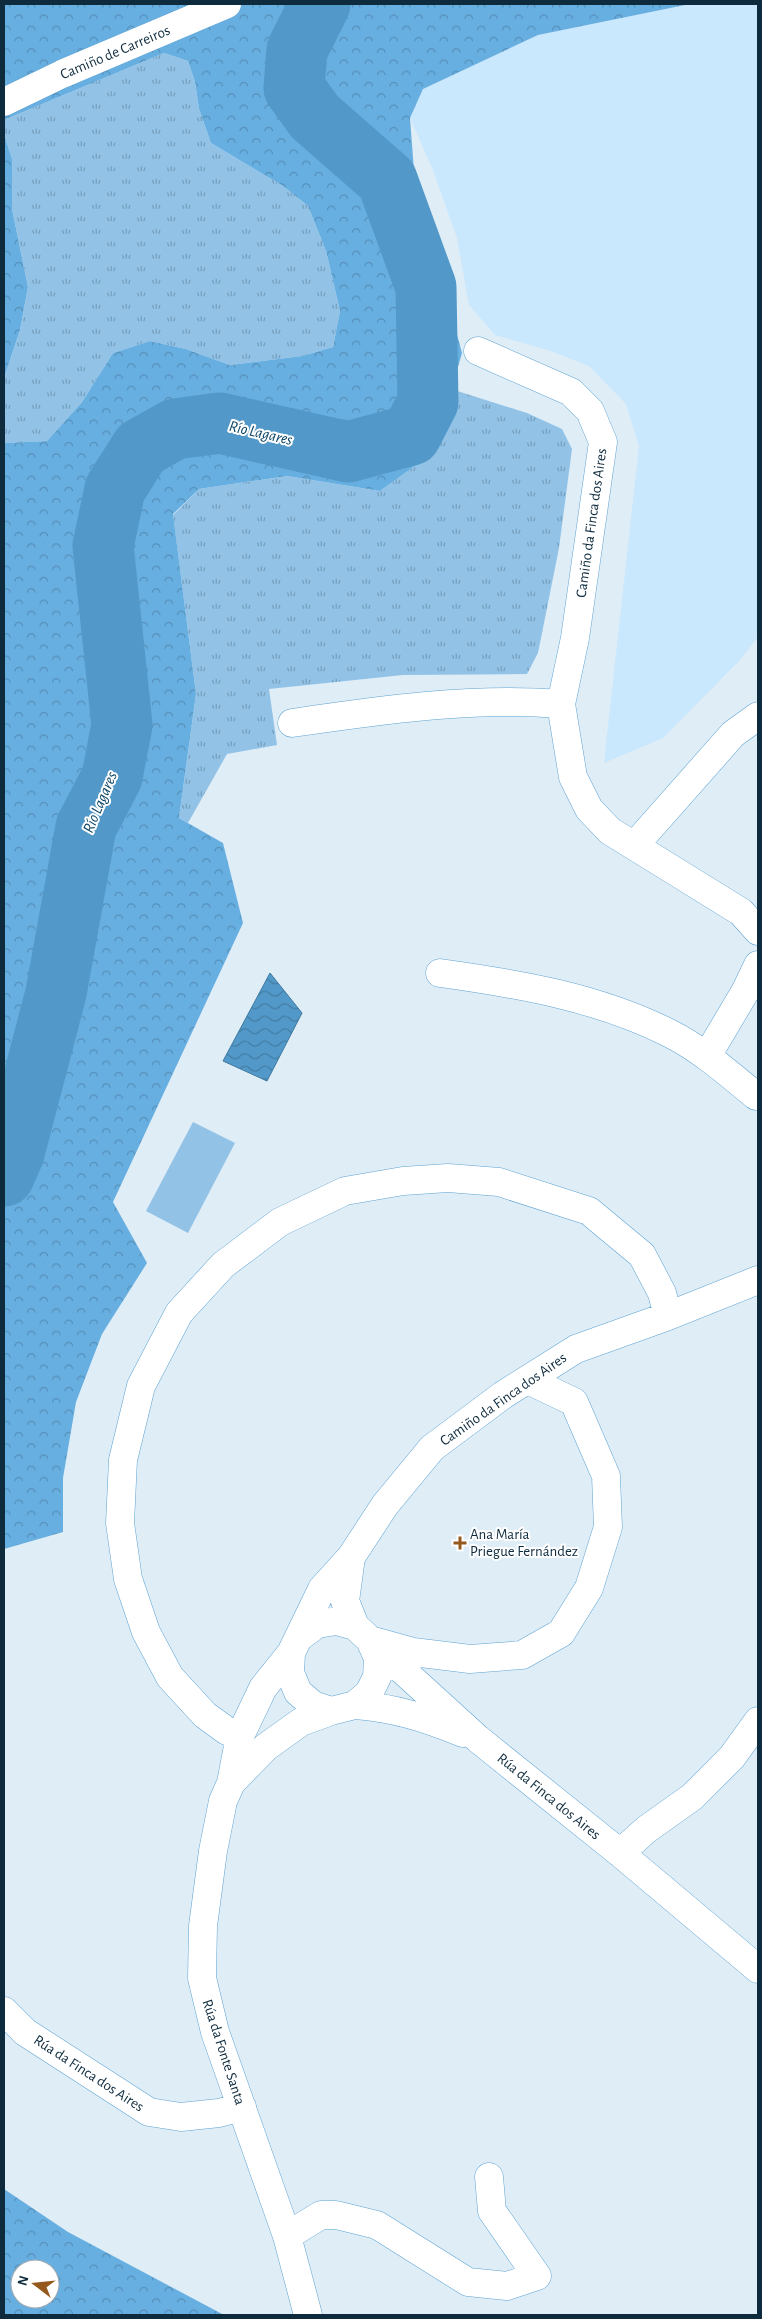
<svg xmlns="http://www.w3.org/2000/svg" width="762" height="2319" viewBox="0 0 762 2319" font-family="'Alegreya Sans',sans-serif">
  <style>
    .built { fill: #c9e7fd }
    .grass { fill: url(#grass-tufts) }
    .forest { fill: url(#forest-crowns); fill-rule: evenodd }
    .garden { fill: #92c3e7 }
    .water { fill: url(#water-waves); stroke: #3e789f }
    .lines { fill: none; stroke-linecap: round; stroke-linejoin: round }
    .river { stroke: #5299c9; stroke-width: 61 }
    .street-casing { stroke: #5ea3d2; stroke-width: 29 }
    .street { stroke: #fff; stroke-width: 28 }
    .poi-dot { fill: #96591d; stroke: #fff; stroke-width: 2 }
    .labels { text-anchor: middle; stroke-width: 4; stroke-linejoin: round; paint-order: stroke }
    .street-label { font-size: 15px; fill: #0e2b3e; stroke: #fff }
    .poi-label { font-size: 15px; fill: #0e2b3e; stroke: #fff; text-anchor: start }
    .water-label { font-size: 16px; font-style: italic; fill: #0b4566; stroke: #fff }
  </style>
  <defs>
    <pattern id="grass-tufts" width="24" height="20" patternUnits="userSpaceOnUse" patternTransform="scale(1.25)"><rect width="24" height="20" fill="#92c3e7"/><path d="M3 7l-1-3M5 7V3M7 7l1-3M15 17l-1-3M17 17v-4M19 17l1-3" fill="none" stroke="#769fbd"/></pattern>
    <pattern id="forest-crowns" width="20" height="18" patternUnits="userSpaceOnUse" patternTransform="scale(1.25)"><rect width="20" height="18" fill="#68afe1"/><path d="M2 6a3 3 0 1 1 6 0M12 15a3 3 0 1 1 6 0" fill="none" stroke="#548fb8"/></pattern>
    <pattern id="water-waves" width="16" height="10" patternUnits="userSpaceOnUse" patternTransform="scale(1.25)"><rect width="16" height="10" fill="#5299c9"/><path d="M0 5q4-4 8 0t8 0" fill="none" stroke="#427da5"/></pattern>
  </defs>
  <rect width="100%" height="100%" fill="#dfedf7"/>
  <path class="built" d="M 690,4 L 758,4 L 758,637 L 739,661 L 663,738 L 604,763 L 639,446 L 626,404 L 589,366 L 548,350 L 495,335 L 469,305 L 457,238 L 433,170 L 410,118 L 423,89 L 538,35 Z"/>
  <path class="grass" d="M 164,53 L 188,61 L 195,82 L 199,109 L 211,143 L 283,186 L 308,206 L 326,251 L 340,311 L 333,347 L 302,356 L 230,365 L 186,349 L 150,341 L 113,353 L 82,402 L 47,441 L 4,443 L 4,378 L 20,330 L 28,287 L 12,209 L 12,159 L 4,134 L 4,120 Z
    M 451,389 L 527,413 L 562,429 L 572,449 L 559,548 L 538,653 L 527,674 L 403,675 L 269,689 L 277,745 L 227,754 L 188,823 L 179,818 L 196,694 L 173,515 L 199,489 L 287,476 L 380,491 L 433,453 Z"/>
  <path class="forest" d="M 4,4 L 291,4 L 323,24 L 311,4 L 690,4 L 538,35 L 423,89 L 410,118 L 414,171 L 436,241 L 449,305 L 462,353 L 433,453 L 380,491 L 287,476 L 199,489 L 173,514 L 196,694 L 179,818 L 223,843 L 243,923 L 113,1202 L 147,1263 L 102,1334 L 76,1402 L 63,1478 L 63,1532 L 4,1549 L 4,443 L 47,441 L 82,402 L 113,353 L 150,341 L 186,349 L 230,365 L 302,356 L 333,347 L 340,311 L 326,251 L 308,206 L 283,186 L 211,143 L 199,109 L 195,82 L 188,61 L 164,53 L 4,120 Z
    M 4,134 L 12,159 L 12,209 L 28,287 L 20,330 L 4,378 Z
    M 4,2189 L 68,2232 L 224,2315 L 4,2315 ZM 20,2269 L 50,2269 L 50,2299 L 20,2299 Z"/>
  <path class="garden" d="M 193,1122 L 235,1143 L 188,1233 L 146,1211 Z"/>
  <path class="water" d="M 270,973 L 302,1013 L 267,1081 L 223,1061 Z"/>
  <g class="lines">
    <path class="river" d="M 4,1176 L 14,1153 L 56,993 L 86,827 L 112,777 L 122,725 L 103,546 L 115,489 L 141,448 L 175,429 L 220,423 L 348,452 L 411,435 L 428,402 L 426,287 L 387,180 L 315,117 L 294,88 L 297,50 L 320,4"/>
    <g class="street-casing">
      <path id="street" d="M 4,102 L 62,74 L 227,4
        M 478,351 L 571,392 L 590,411 L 603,442 L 575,638 L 561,704 L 573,777 L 589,809 L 610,831 L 741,912 L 758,931
        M 292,723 C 381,710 471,697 561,704
        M 634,846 L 733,734 L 758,716
        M 440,973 C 519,984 597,997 669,1033 C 701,1049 728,1073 756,1096
        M 707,1056 L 745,992 L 758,965
        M 351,1557 L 345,1601 L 355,1626
        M 301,1636 L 317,1624 L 337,1621 L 355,1626 L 370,1640 L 378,1658 L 377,1677 L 369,1693 L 355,1705 L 331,1711 L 313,1705 L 298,1692 L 290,1673 L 291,1653 L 322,1589 L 351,1557 L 385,1505 L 432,1448 L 503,1395 L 576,1349 L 668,1316 L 758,1280
        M 370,1640 L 413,1652 L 470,1659 L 522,1655 L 561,1633 L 589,1588 L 608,1527 L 606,1476 L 574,1402 L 528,1380
        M 291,1653 L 263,1688 L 240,1736 L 231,1783 L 223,1801 L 213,1851 L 203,1926 L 202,1978 L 215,2032 L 287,2236 L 308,2315
        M 378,1658 L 400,1668 L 478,1739 L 620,1853 L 758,1969
        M 355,1705 C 395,1708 426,1718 463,1733
        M 240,1736 L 227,1731 L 205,1715 L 170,1677 L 146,1632 L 128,1579 L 120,1523 L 123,1460 L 141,1386 L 179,1313 L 223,1265 L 280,1222 L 345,1191 L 403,1181 L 448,1178 L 499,1182 L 589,1211 L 642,1255 L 662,1293 L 668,1316
        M 231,1783 L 266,1747 L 301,1722 L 331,1711
        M 620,1853 L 647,1829 L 692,1797 L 732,1757 L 758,1721
        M 4,2011 L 25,2032 L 149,2112 L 181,2117 L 219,2113 L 242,2107
        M 287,2236 L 321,2215 L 336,2215 L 377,2225 L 468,2282 L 507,2286 L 537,2276 L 492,2211 L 489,2177"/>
    </g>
    <use href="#street" class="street"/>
  </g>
  <path class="poi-dot" d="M457.5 1535.5h5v5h5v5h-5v5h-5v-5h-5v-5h5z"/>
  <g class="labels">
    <g class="street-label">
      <text transform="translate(115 52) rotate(-23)" y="5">Camiño de Carreiros</text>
      <text transform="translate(591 523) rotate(-82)" y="5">Camiño da Finca dos Aires</text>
      <text transform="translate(503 1399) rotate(-35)" y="5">Camiño da Finca dos Aires</text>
      <text transform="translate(549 1796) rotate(39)" y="5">Rúa da Finca dos Aires</text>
      <text transform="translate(224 2052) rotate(72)" y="5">Rúa da Fonte Santa</text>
      <text transform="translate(89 2073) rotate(33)" y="5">Rúa da Finca dos Aires</text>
    </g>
    <g class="poi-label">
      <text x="470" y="1539">Ana María<tspan x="470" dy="17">Priegue Fernández</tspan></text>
    </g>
    <g class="water-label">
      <text transform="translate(261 432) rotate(13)" y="6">Río Lagares</text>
      <text transform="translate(99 802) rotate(-67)" y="6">Río Lagares</text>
    </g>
  </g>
  <rect width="762" height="2319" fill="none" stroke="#0e2b3e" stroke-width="10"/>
  <g transform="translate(35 2284) rotate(286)"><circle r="24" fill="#ffffff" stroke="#9faab2"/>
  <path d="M0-4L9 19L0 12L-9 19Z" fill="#96591d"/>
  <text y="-8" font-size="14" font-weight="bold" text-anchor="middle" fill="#0e2b3e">N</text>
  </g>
</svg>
